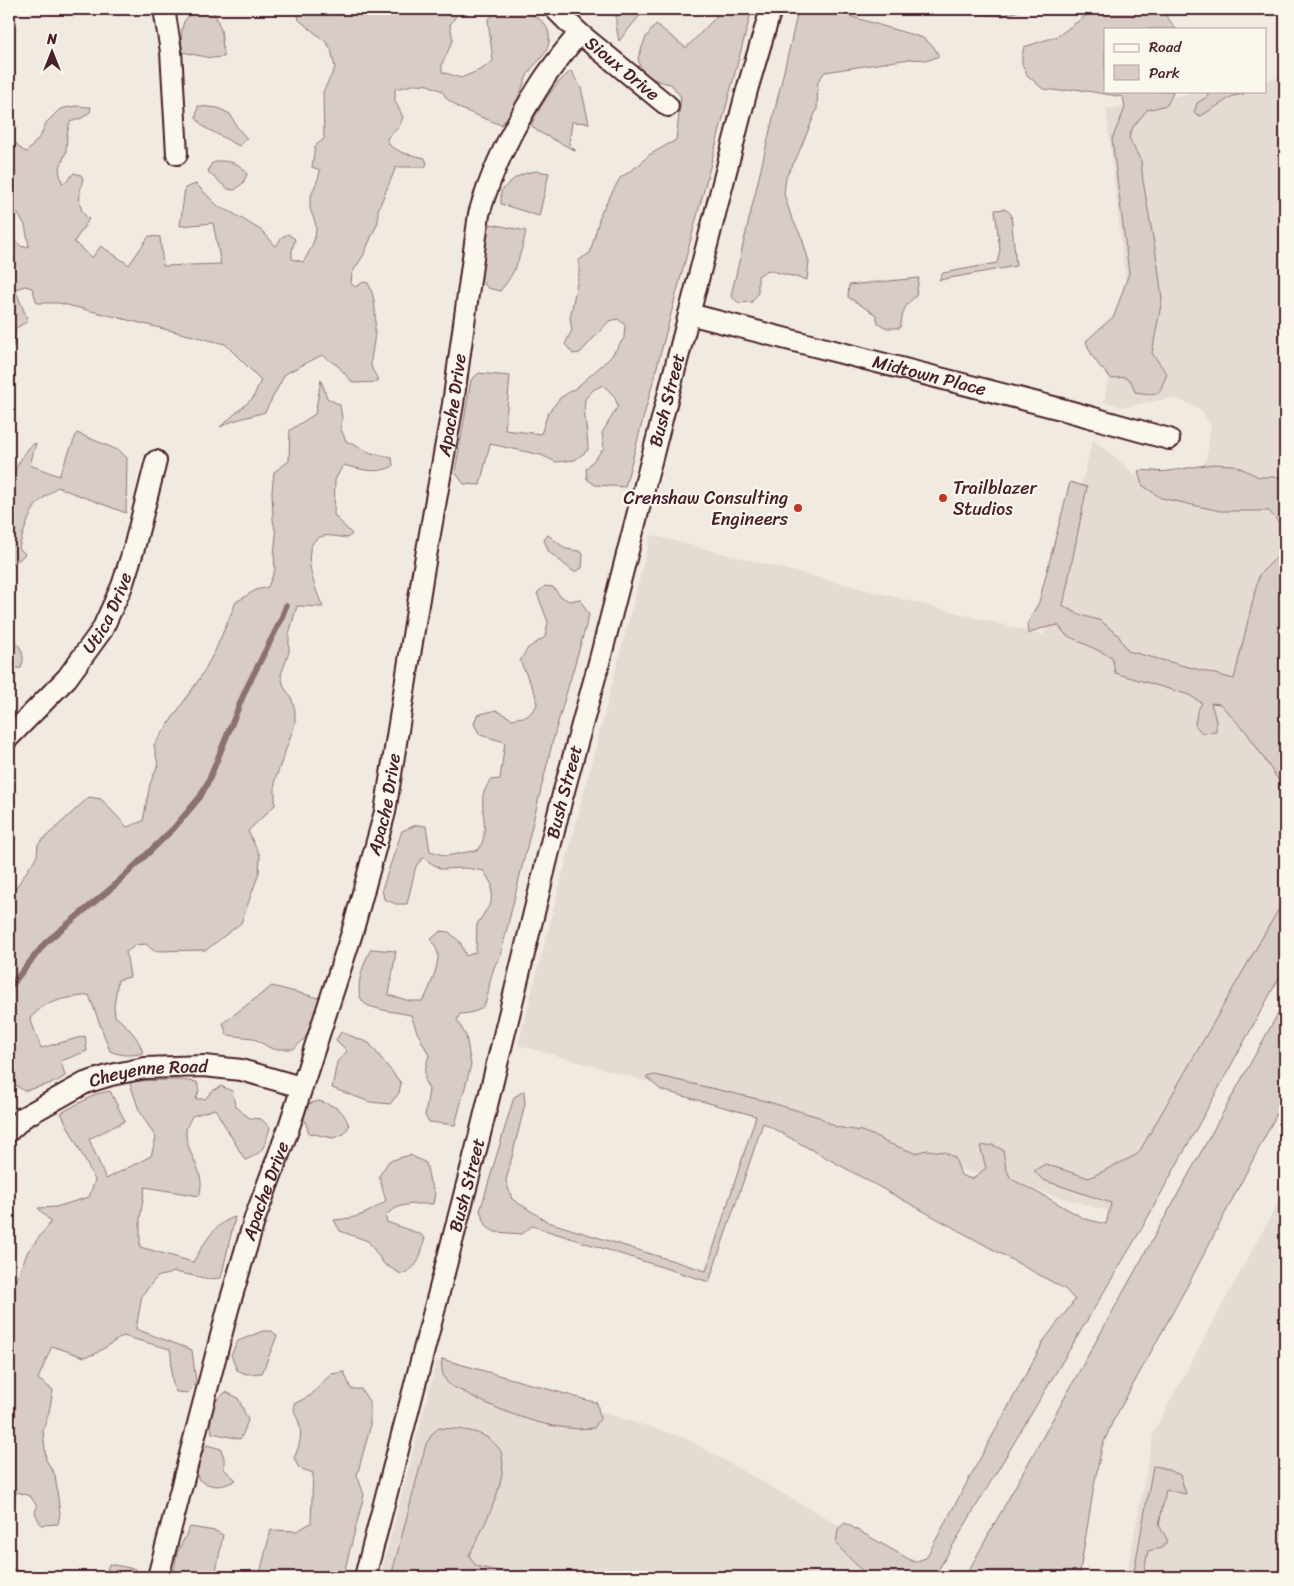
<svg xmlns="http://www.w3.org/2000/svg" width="1294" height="1586" viewBox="0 0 1294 1586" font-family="Sriracha,sans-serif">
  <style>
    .built { fill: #e4dbd2 }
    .green { fill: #d8ccc6; stroke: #917678 }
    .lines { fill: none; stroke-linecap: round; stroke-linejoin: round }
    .stream { stroke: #8c6f72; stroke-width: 6 }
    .minor-casing { stroke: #4a1f2b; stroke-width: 24 }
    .minor { stroke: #fbf7ec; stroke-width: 20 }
    .poi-dot { fill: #c8321e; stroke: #fbf7ec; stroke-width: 2 }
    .labels { text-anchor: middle; stroke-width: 4.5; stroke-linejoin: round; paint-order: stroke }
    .street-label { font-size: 18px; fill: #4a1f2b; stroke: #fbf7ec }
    .poi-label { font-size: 18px; fill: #4a1f2b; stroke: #fbf7ec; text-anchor: start }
  </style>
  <rect width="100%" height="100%" fill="#f0eae0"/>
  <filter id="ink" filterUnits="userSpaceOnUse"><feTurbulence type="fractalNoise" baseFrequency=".02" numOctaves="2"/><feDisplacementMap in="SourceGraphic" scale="10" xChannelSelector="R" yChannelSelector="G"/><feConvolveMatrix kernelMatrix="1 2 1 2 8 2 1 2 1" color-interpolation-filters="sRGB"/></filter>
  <g filter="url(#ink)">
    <path class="built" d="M 1285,77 L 1285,912 L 1120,1214 L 518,1045 L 651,535 L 1044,635 L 1093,439 L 1139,478 L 1160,488 L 1202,471 L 1208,450 L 1211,425 L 1200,409 L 1185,402 L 1170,398 L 1123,407 L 1104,402 L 1126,285 L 1106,109 L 1205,91 L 1265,91 L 1265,80 Z
      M 1285,1190 L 1285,1577 L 1126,1577 L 1154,1431 Z
      M 437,1361 L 685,1438 L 930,1577 L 380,1577 Z"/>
    <path class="green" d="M 194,9 L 213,9 L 221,30 L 224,57 L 211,58 L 182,52 C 182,42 180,31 184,22 C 186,18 191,14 194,9 Z
      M 297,9 L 468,9 L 459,11 L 450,25 L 453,40 L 442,64 L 442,72 L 461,78 L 482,69 L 493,61 L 488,20 L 498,9 C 518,7 553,16 549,42 C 547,56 534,63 528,74 C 520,91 516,110 501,125 L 461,109 L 447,99 L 442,91 L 428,85 L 417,84 L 395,89 L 395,101 L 403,117 L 399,127 L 387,138 L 390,146 L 403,153 L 425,158 L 427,164 L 425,167 L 396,167 L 378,210 L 378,222 L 363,256 L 352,273 L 351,283 L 355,287 L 364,282 L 368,283 C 377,299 376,322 374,341 C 373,348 371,357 371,364 C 371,370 377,375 378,382 L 353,383 L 338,366 L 322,355 L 285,374 L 265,412 L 233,421 L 220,427 L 253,398 L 261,380 L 225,344 L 59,303 L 37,303 L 32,288 L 25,286 L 15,289 L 28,321 L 16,328 L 14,345 L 9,352 L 9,305 L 11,304 L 9,297 L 9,273 L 12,272 L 13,259 L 11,249 L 9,247 L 9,238 L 13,239 L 22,247 L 29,246 L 25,225 L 9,200 L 9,135 L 22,150 L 27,152 L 41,135 L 46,123 L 60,109 L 75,106 L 91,107 L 90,112 L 82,118 L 70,122 L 67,134 L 66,152 L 59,170 L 62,183 L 67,181 L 74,173 L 81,175 L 83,179 C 79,194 76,209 89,219 L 74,242 L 92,258 L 101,246 L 129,265 L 149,236 L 160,237 L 163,266 L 221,264 L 213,223 L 180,226 L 185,188 L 196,184 L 219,207 L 231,212 L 262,231 L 276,246 L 282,237 L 288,234 L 295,239 L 292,250 L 292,259 L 303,262 C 310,252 319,234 315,222 C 313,215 309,211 310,203 C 310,192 319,182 320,170 L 312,167 L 315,146 L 324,139 L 323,92 L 335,68 L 331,49 L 326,42 L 299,20 Z
      M 616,9 L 645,9 L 619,41 L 616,25 Z
      M 716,9 L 752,9 L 625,487 L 595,485 L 587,479 L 586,469 L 604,448 L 602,433 L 618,406 L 614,396 L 603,385 L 593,390 L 585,399 C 583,416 588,433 588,450 L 575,460 L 556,462 L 541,455 L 490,444 L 480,485 L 464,484 L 455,472 L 471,380 L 479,373 L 510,376 L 505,430 L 541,434 L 548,413 L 560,398 L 576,388 L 610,358 L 624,338 L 625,325 L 618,319 L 609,321 L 580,353 L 573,354 L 565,344 L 572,330 L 570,318 L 579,273 L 579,260 L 590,253 L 601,213 L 620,178 L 639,165 L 649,155 L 676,140 L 681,97 L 671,84 C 661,83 651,78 642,73 L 638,58 L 646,37 L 656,24 L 686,48 L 716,17 Z
      M 797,9 L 826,9 L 923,38 L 933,46 L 939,56 L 929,60 L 909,59 L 825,72 L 818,81 L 817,109 L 796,159 L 786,177 L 784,194 L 791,216 L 802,238 L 809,262 L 807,280 L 768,270 L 758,276 L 758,293 L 752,302 L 739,303 L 731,296 L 796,20 Z
      M 950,9 L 1025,9 L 1003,16 L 967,13 Z
      M 1095,9 L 1161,9 L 1176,29 L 1105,29 L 1105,91 L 1174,91 L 1167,105 L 1147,110 L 1133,127 L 1129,138 L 1141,161 L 1143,181 L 1158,266 L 1162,299 L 1152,353 L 1167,374 L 1159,393 L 1149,394 L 1135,392 L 1131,381 L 1124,377 L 1112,379 C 1100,367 1091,358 1086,341 L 1114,316 L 1129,273 L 1112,139 L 1125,108 L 1123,97 L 1075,89 L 1061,91 L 1043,89 L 1027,75 L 1022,64 L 1022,55 L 1024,47 L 1058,36 Z
      M 571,71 L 581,88 L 589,123 L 572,122 L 569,144 L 576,151 L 537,131 L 531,125 C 540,106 554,84 571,71 Z
      M 1207,91 L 1242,91 L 1244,94 L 1233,96 L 1201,116 L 1194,113 L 1197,103 L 1208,96 Z
      M 198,106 L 218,108 L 230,114 L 237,127 L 247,139 L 239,146 L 204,127 L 196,118 Z
      M 218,161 C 230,161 241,163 247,174 L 243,183 L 235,190 L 228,189 L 208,172 L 211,164 Z
      M 537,171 L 549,173 L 539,216 L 501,204 L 501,191 C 512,179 520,173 537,171 Z
      M 1005,209 L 1011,214 L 1016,266 L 939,280 L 943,273 L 997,263 L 1000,250 L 995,210 Z
      M 491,224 L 526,231 C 520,256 517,271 500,291 L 488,288 L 477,276 L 487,231 Z
      M 919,278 L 916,296 C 903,306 903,312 900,328 L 887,328 L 878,323 L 876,315 L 848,297 L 849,285 Z
      M 321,380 L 327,398 L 340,405 L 342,418 L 341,429 L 346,441 L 371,453 L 392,458 L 393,466 C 377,475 360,469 343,465 L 335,480 L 334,515 L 352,534 L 347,538 C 339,537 327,534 320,537 C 298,546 316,592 323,607 L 297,606 L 289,634 L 289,652 L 281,675 L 284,687 L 291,697 L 295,710 L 295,724 L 275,780 L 275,805 L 248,831 L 260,856 L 259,873 L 241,923 L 206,950 L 154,951 L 146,944 L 136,945 L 126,952 L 130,977 L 118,980 L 114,1006 L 115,1016 C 128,1027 138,1036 143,1053 C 132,1056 121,1056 110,1051 L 89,995 L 62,999 L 43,1006 L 30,1018 L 41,1048 L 85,1036 L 87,1051 L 61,1061 L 65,1076 L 56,1082 L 24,1091 L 9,1080 L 9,898 L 37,856 L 38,844 L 89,797 L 101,799 L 127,827 L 143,821 L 150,784 L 158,765 L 154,745 L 200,678 L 215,651 L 236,602 L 256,590 L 268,587 L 275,570 L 274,555 L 276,535 L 273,520 L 272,491 L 274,472 L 289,461 L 290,430 L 315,414 Z
      M 77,433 L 120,451 L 127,458 L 126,513 L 57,487 C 51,493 44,497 38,503 C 30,511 22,536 19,548 L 25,554 L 20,559 L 9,565 C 9,540 6,514 9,489 C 10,478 25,446 36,443 L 30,465 L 59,476 Z
      M 1212,464 L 1234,465 L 1259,477 L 1285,477 L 1285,530 L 1269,511 L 1220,511 L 1161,498 L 1142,485 L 1138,471 C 1149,469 1160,473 1169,471 C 1184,469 1198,466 1212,464 Z
      M 1070,482 L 1087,487 L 1063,606 L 1078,614 L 1101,621 L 1118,635 L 1128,651 L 1234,679 L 1259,575 L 1283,551 L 1285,543 L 1285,790 L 1247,733 L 1220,704 L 1211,703 L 1216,721 L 1216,732 L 1202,733 L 1195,725 L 1197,712 L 1202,703 L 1189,695 L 1115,673 L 1112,657 L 1066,635 L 1058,625 L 1039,629 L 1028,634 L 1027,624 L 1039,602 Z
      M 548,535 L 566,549 L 579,551 L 583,554 L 582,568 L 574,572 L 549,552 L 544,540 Z
      M 545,586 L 553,587 L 560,596 L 569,601 L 580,599 L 589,615 L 554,736 L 500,957 C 497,961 494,966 493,971 C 484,995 495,1012 460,1014 L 457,1020 L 466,1036 L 471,1065 L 455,1125 L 429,1122 L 425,1116 L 429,1089 L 425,1082 L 425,1070 L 429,1055 L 417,1032 L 411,1015 C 397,1012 382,1011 369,1006 C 349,998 364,962 371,949 L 396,951 L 389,995 L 410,1001 L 423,1001 C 429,991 439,965 438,954 C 437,948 434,944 431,939 L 441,931 L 449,932 L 460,942 L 466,956 L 476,952 L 477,924 L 491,903 L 492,885 L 484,871 L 467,868 L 441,869 L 423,858 L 416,866 L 407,904 L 396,904 L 384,899 L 382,889 L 402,831 L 416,825 L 426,826 L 430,851 L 446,856 L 478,850 C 490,834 481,814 483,795 C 484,790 488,785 490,780 L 500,779 L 505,742 L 480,735 L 474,724 L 477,715 L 496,710 L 512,719 L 528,716 L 537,705 L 535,693 L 520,661 L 528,648 L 545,637 L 548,622 L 537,593 Z
      M 9,641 L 17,643 C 23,651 25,659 21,668 L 9,669 Z
      M 1285,898 L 1285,967 L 1142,1228 L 934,1577 L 868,1577 L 836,1544 L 838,1529 L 845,1523 L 914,1562 L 926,1558 L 1045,1339 L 1075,1300 L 1065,1289 L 763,1123 L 709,1282 L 532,1226 L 522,1234 L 495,1232 L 487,1227 L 480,1211 L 514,1097 L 524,1091 L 525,1104 L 506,1181 L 512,1199 L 548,1222 L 706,1271 L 756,1116 L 661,1090 L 646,1077 L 655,1075 L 762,1100 L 819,1117 L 836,1127 L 861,1131 L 878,1137 L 885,1142 L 915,1153 L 927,1150 L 945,1152 L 955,1158 L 961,1175 L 972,1179 L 986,1168 L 980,1146 L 993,1145 L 1003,1150 L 1006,1168 L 1011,1179 L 1046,1197 L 1085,1219 L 1106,1224 L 1111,1203 L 1043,1180 L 1034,1171 L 1045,1164 L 1089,1178 L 1138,1154 Z
      M 272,986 L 327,1000 C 319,1020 310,1036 293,1049 L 272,1049 L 253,1038 L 227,1035 L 223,1023 Z
      M 1285,1001 L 1285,1098 L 1191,1279 L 1112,1423 L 1102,1447 L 1095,1480 L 1079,1577 L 965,1577 Z
      M 341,1032 L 369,1043 L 401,1083 L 399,1093 L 390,1104 L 370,1102 L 332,1088 L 337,1062 L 347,1051 L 336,1040 Z
      M 179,1080 L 197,1082 L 199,1091 L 196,1099 L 205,1099 L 211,1092 L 221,1086 L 232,1091 L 235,1105 L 244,1114 L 250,1118 L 261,1119 L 270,1127 C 265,1146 264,1153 245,1160 L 215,1109 L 192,1116 C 190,1121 186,1126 186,1131 C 185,1154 208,1172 199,1196 L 145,1187 L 140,1218 L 140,1247 L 193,1262 C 204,1244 214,1223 235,1217 L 221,1278 L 209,1279 L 175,1272 L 157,1277 L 142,1295 L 136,1329 L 192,1350 L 196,1382 L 188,1393 L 176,1392 C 168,1377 174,1365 170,1349 L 123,1336 L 95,1354 L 84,1357 L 52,1346 L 38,1379 L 53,1390 L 49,1412 L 43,1430 L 46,1460 L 55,1475 L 60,1514 L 58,1524 L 41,1525 L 35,1513 L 37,1506 L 30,1496 L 17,1492 L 9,1502 L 9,1291 L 15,1282 L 28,1251 L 51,1222 L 38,1208 L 56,1207 L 89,1197 L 95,1180 L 61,1113 L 96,1094 L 110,1091 L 125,1121 L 89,1139 L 106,1179 L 151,1156 L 156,1138 L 139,1110 L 129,1081 Z
      M 319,1101 C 336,1107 343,1108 349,1126 L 344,1134 L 333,1138 L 309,1133 L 304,1118 L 308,1104 Z
      M 410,1155 L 426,1163 L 430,1182 L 435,1194 L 433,1204 C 415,1204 399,1202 385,1216 L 387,1222 L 420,1234 L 425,1238 C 420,1256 420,1268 401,1274 L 384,1264 L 368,1241 L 340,1231 L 334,1220 C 359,1218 366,1214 386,1201 L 379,1176 L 389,1161 Z
      M 263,1331 L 272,1331 L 277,1336 L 262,1373 L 246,1374 L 237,1370 L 231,1355 L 238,1341 Z
      M 442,1359 L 597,1403 L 600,1419 L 594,1428 C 554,1433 501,1412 466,1393 C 461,1390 453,1388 449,1384 C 442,1378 441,1368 442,1359 Z
      M 344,1372 L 351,1389 L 361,1389 L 370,1403 L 370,1428 L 357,1475 L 364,1495 L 343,1577 L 259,1577 L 271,1530 L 297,1531 L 311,1523 L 313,1473 L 299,1468 L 294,1458 C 299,1448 303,1434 299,1423 C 296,1414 294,1415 294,1404 L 311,1395 L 331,1374 Z
      M 226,1392 L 238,1398 L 248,1420 L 243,1434 L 240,1439 L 212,1433 C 209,1412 209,1405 226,1392 Z
      M 439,1428 C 455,1429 474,1429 488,1438 C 492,1441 500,1448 501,1452 C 510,1478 482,1531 469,1555 L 476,1566 L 522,1577 L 391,1577 L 426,1444 L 433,1433 Z
      M 207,1445 L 221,1449 L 224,1458 L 224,1469 L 236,1480 C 223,1488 210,1488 198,1479 C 196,1466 199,1455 207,1445 Z
      M 1153,1466 L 1161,1467 L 1180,1475 L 1186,1494 L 1166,1490 L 1159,1525 L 1168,1541 L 1162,1548 L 1148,1551 L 1143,1577 L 1133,1577 Z
      M 190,1527 L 215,1531 L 223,1535 L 216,1572 L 248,1577 L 173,1577 L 177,1553 Z
      M 109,1564 L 135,1569 L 142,1577 L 105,1577 Z
      M 9,1568 L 32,1575 L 57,1577 L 9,1577 Z"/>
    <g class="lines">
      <path class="stream" d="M 9,988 L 46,942 L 114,886 L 174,828 L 200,797 L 209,780 L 245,691 L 280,622 L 286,606"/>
      <g class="minor-casing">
        <g id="minor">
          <path d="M 164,9 L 171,51 L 177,154"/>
          <path id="s1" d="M 555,9 L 579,33 L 668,106"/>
          <path id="s2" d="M 689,314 L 1061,409 L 1169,439"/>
          <path id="s3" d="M 9,737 L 67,678 L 102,630 L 122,586 L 134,548 L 156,461"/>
          <path id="s4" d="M 9,1131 L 24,1117 L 85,1083 L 111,1075 L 145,1068 L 204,1066 L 241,1070 L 301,1087"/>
          <path id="s5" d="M 158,1577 L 228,1309 L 255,1218 L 288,1130 L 352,933 L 385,812 L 423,573 L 453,404 L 479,214 C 492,169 514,125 540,85 C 551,67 566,50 579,33"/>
          <path id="s6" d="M 365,1577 L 479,1138 L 562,798 L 600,659 L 747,90 L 771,9"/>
        </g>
      </g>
      <use href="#minor" class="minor"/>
    </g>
  </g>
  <g class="poi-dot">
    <circle cx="943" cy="498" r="5"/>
    <circle cx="798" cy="508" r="5"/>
  </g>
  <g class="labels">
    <g class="street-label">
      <text dy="6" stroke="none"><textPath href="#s1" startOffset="90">Sioux Drive</textPath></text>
      <text dy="6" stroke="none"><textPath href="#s2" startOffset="248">Midtown Place</textPath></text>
      <text dy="6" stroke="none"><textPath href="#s6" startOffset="1215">Bush Street</textPath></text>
      <text dy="6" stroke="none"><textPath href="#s5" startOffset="1211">Apache Drive</textPath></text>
      <text dy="6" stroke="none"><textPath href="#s3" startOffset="160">Utica Drive</textPath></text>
      <text dy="6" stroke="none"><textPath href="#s6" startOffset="810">Bush Street</textPath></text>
      <text dy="6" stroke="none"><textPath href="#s5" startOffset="806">Apache Drive</textPath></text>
      <text dy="6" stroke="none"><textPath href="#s4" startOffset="155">Cheyenne Road</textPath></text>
      <text dy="6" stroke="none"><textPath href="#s6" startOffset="405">Bush Street</textPath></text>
      <text dy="6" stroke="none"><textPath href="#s5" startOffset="401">Apache Drive</textPath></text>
    </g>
    <g class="poi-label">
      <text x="953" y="494">Trailblazer<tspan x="953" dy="21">Studios</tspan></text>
      <text x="788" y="504" text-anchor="end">Crenshaw Consulting<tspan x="788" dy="21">Engineers</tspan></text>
    </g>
  </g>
  <rect width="1294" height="1586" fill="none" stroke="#fbf7ec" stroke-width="30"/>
  <rect x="15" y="15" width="1264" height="1556" fill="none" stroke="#4a1f2b" stroke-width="2" filter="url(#ink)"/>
  <rect x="1104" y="28" width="162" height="65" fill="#fbf7ec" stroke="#b4a19f"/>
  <rect x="1114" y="44" width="25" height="8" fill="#fbf7ec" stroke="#b4a19f"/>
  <text x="1149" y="52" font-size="15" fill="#4a1f2b">Road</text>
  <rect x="1114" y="65" width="25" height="15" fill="#d8ccc6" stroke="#b4a19f"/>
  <text x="1149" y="78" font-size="15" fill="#4a1f2b">Park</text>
  <g transform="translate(52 52)" stroke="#fbf7ec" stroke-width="4" paint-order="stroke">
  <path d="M0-4L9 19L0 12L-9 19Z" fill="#4a1f2b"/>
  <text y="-8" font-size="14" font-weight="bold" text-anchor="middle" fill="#4a1f2b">N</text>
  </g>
</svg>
